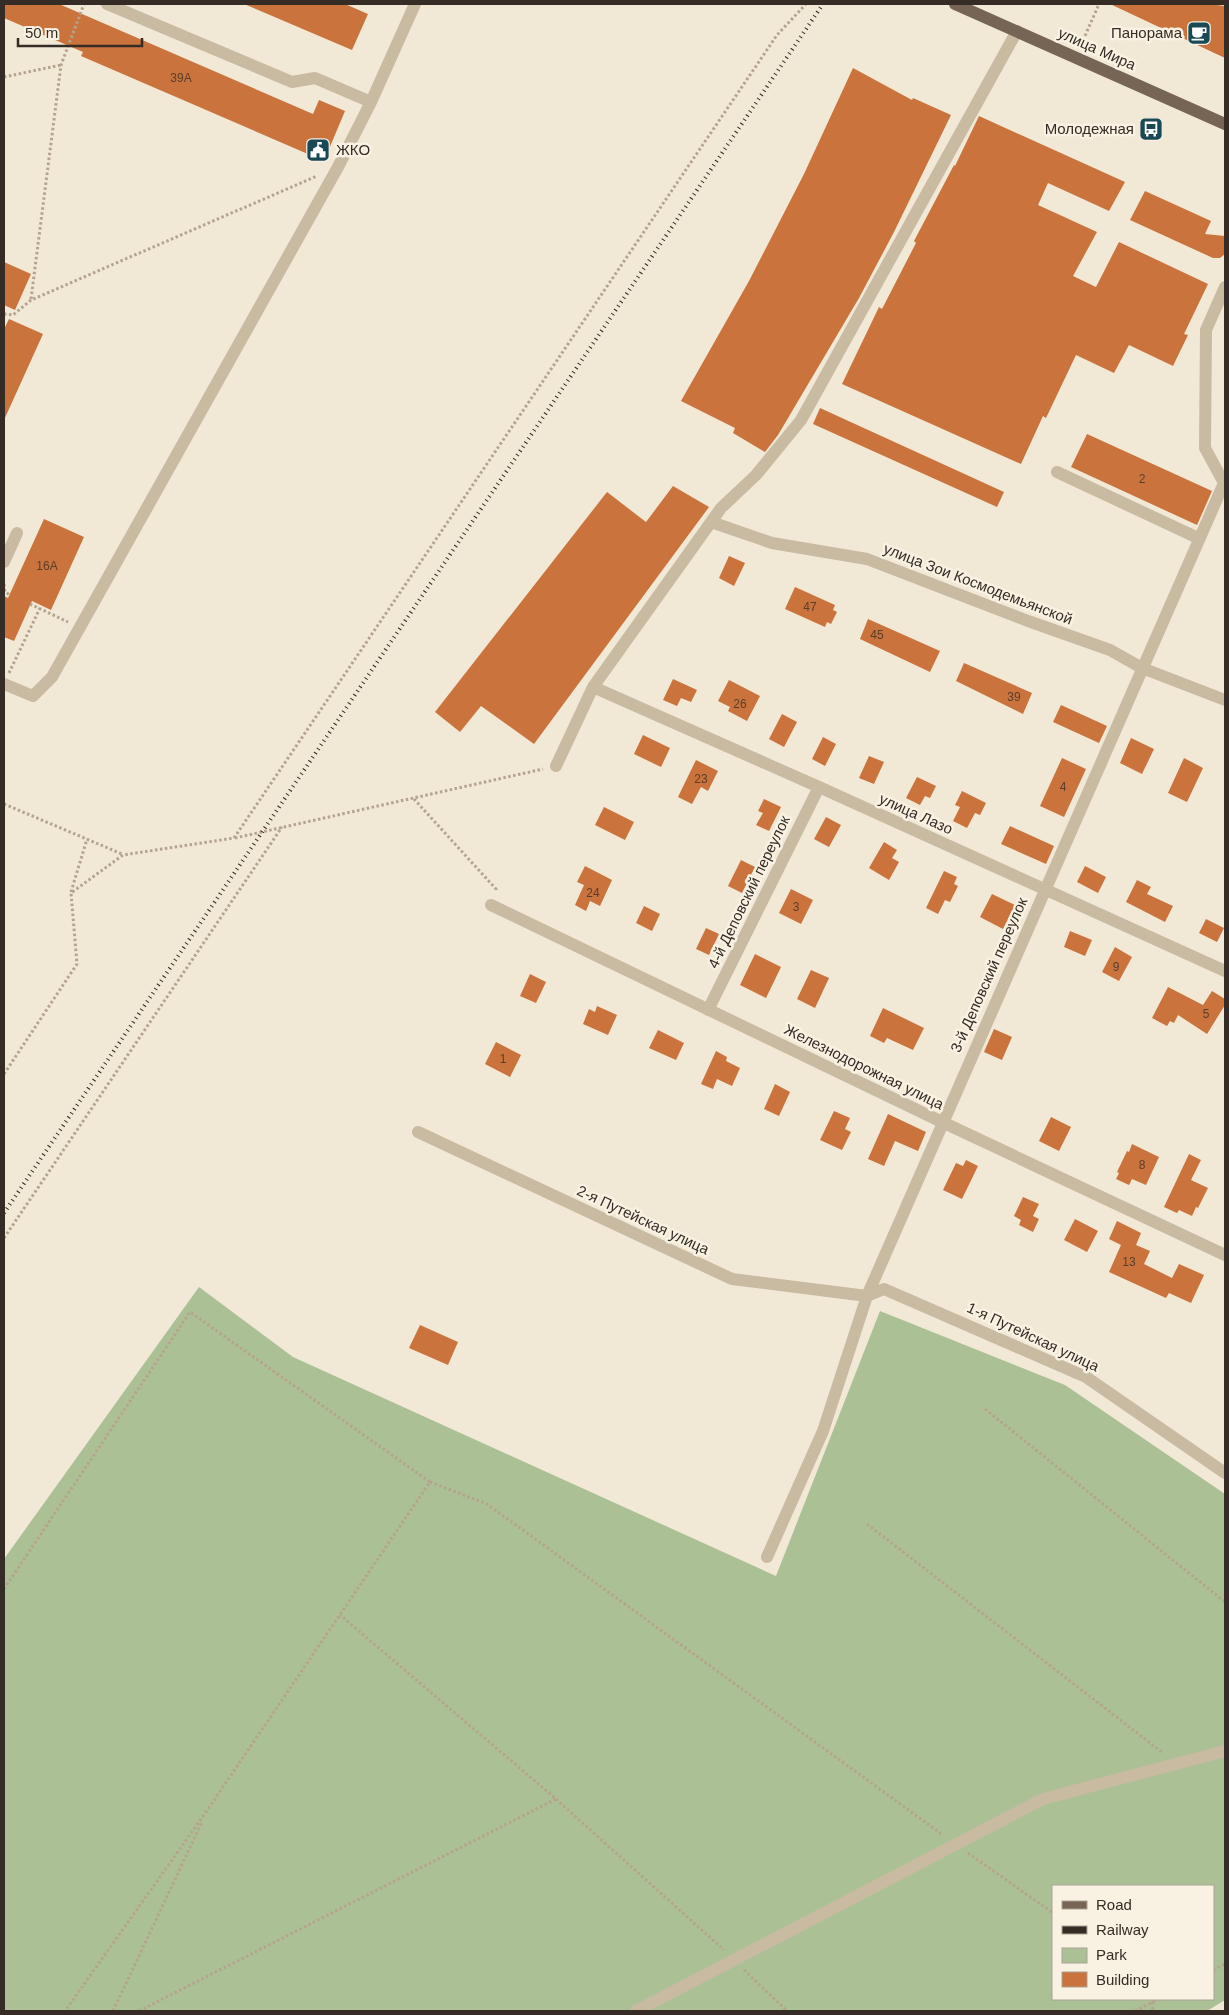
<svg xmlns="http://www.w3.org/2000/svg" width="1229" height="2015" viewBox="0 0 1229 2015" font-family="Helvetica,sans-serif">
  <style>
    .green { fill: #acc096; fill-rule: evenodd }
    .building { fill: #ca733c }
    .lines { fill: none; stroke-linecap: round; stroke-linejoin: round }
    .path { stroke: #b5a48d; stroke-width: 3; stroke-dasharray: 2.5 2.5; stroke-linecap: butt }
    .minor { stroke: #c9baa2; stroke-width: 12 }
    .major { stroke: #766555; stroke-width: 12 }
    .rail { stroke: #342c25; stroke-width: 4; stroke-dasharray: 1 4; stroke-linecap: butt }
    .labels { text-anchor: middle; stroke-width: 5; stroke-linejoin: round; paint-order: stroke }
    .number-label { font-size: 12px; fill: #5a3e2b }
    .poi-label { font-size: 15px; fill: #342c25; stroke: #f9f2e2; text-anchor: end }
    .street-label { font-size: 15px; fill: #342c25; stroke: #f9f2e2 }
  </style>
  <rect width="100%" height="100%" fill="#f1e8d6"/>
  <path class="green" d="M 199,1287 L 293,1357 L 776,1576 L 880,1311 L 1065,1385 L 1225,1494 L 1225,2000 L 1207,2011 L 4,2011 L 4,1559 ZM 1053,1886 L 1213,1886 L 1213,1999 L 1053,1999 Z"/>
  <path class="building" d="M 4,4 L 59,4 L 313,114 L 319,100 L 345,111 L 324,161 L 81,56 L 83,52 L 4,18 Z
    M 244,4 L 345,4 L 368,14 L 352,50 Z
    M 1110,4 L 1209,4 L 1225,6 L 1225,58 Z
    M 853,68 L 912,100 L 913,98 L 951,115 L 894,232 L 859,298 L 778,435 L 765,452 L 733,433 L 735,428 L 681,401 L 749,281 L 804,174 Z
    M 979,116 L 1125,182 L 1109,211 L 1048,183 L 1038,205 L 1097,232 L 1073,276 L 1096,287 L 1119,242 L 1208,284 L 1184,334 L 1188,335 L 1173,366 L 1129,345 L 1114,373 L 1076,355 L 1046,418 L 1043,416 L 1021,464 L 842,384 L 879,307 L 882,309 L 916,243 L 914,241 L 954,165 L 955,166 Z
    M 1145,191 L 1211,221 L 1205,234 L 1225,236 L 1225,254 L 1220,258 L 1213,258 L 1130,220 Z
    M 4,262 L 31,274 L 15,310 L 4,305 Z
    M 9,319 L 43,334 L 4,420 L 4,329 Z
    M 820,408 L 1004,492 L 997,507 L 813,424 Z
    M 1087,434 L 1212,491 L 1197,525 L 1071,467 Z
    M 673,486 L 709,507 L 534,744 L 481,706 L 460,732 L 435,712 L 607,492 L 646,522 Z
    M 44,519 L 84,537 L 51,610 L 32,601 L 14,641 L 4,637 L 4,596 L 8,598 Z
    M 729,556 L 745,563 L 734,586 L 719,578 Z
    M 795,587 L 835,605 L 833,610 L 837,612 L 831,624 L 827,622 L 825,627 L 785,609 Z
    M 868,619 L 940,651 L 930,672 L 860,639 Z
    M 964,663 L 1032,693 L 1023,714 L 956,681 Z
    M 673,679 L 697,690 L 691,702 L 681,698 L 677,706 L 663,700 Z
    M 729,680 L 760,696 L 747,721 L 728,711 L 730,707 L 718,701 Z
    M 1061,705 L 1107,726 L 1099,743 L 1053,722 Z
    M 782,714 L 797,722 L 784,747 L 769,739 Z
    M 643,735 L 670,748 L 661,767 L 634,754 Z
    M 823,737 L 836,744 L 825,766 L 812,759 Z
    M 1131,738 L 1154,749 L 1142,774 L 1120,763 Z
    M 869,756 L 884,762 L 874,784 L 859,778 Z
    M 1062,758 L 1086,769 L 1064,817 L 1040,806 Z
    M 1184,758 L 1203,768 L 1187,802 L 1168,793 Z
    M 696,760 L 718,771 L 708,791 L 701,787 L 692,804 L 678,797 Z
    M 917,777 L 936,786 L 930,798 L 925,796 L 920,805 L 906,798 Z
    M 962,791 L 986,803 L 980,815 L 975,813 L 967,828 L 953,821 L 960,807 L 955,805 Z
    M 764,799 L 781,807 L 769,831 L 756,825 L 763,813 L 758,811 Z
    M 604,807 L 634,822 L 625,840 L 595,825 Z
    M 826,817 L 841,825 L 829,847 L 814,839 Z
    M 1010,826 L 1054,846 L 1046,864 L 1001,844 Z
    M 884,842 L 897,850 L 892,858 L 899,862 L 889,880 L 869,868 Z
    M 741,860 L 755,867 L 742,893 L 728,886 Z
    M 585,866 L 612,880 L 600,906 L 590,901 L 586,911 L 575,905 L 584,885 L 577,882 Z
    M 1085,866 L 1106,877 L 1098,893 L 1077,882 Z
    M 944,871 L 957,877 L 954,884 L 958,886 L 950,902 L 945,900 L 938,914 L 926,908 Z
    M 1137,880 L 1151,887 L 1147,894 L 1173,906 L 1165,922 L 1126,902 Z
    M 791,889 L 813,900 L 801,924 L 779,913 Z
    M 992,894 L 1015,905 L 1003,929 L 980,917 Z
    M 644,906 L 660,914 L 652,931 L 636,923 Z
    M 1206,919 L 1224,928 L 1217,942 L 1199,933 Z
    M 706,928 L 719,934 L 709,955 L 696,949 Z
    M 1070,931 L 1092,940 L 1085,956 L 1064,947 Z
    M 1115,947 L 1132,957 L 1119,981 L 1102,972 Z
    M 755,954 L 781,967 L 766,998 L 740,985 Z
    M 811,970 L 829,978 L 815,1008 L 797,999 Z
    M 530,974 L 546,982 L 536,1003 L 520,996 Z
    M 1168,987 L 1203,1005 L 1212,991 L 1225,999 L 1225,1005 L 1207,1034 L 1178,1015 L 1174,1023 L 1170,1021 L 1167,1026 L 1152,1018 Z
    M 597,1006 L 617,1015 L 608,1035 L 583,1024 L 589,1009 L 595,1012 Z
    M 883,1008 L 924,1028 L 913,1050 L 887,1038 L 884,1043 L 870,1036 Z
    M 994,1029 L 1012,1037 L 1002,1060 L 984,1052 Z
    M 658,1030 L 684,1043 L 676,1060 L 649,1048 Z
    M 496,1042 L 521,1055 L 510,1077 L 485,1064 Z
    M 716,1051 L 727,1057 L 726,1061 L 740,1068 L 732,1086 L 717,1079 L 713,1089 L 701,1084 Z
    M 775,1084 L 790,1092 L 779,1116 L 764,1109 Z
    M 834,1111 L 850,1118 L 845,1129 L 851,1132 L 842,1150 L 820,1140 Z
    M 888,1114 L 926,1132 L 918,1151 L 895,1141 L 884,1166 L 868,1159 Z
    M 1051,1117 L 1071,1127 L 1059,1151 L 1039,1141 Z
    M 1132,1144 L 1159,1157 L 1146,1185 L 1132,1179 L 1129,1185 L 1116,1179 L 1119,1173 L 1117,1172 L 1127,1151 L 1129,1152 Z
    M 1189,1154 L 1201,1160 L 1191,1180 L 1208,1188 L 1198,1208 L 1196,1207 L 1192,1216 L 1179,1210 L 1177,1213 L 1164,1207 Z
    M 966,1160 L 978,1166 L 962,1199 L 943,1190 L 956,1163 L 963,1166 Z
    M 1023,1197 L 1039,1204 L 1033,1216 L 1039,1219 L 1033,1232 L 1019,1225 L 1021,1220 L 1014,1216 Z
    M 1075,1219 L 1098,1231 L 1087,1252 L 1064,1240 Z
    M 1117,1221 L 1141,1233 L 1136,1245 L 1150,1251 L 1144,1264 L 1172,1278 L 1179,1264 L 1204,1275 L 1191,1303 L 1169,1293 L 1166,1298 L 1109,1272 L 1121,1245 L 1109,1239 Z
    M 420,1325 L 458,1342 L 448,1365 L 409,1348 Z"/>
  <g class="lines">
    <path class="path" d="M 1081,45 L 1099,4
      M 4,77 L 61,65
      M 31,299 L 61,65 L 84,4
      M 4,314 L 13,315 L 31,300 L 317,176
      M 4,584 L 5,592 L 10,595
      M 30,604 L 68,622
      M 9,673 L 40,608
      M 414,799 L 496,889 L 495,892
      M 4,804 L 122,854
      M 235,838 L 543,769
      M 71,892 L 87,839
      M 4,1074 L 77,964 L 71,893 L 123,855 L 234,838 L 777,35 L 806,4
      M 4,1238 L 282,827
      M 985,1409 L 1225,1602
      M 430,1482 L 487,1504 L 943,1835
      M 867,1524 L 1163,1753
      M 4,1589 L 190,1312 L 430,1482 L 206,1812 L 65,2011
      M 556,1799 L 724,1950
      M 968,1853 L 1053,1913
      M 744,1970 L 787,2011
      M 1213,1970 L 1225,1964
      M 1152,2002 L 1153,2011
      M 113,2011 L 202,1822
      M 139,2011 L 556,1799 L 340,1615
      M 1135,2011 L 1159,1999"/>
    <path class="minor" d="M 107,4 L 292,82 L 315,78 L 371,102
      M 1057,472 L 1198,538
      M 711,522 L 772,543 L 867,559 L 1028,621 L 1110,650 L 1142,668 L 1225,700
      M 4,562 L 17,533
      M 4,684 L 33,696 L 52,677 L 338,167 L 371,102 L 415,4
      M 593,687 L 819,787 L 1225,971
      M 556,766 L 593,687 L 721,508 L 756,475 L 801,420 L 1017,31
      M 491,905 L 942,1122 L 1225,1255
      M 708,1010 L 819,787
      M 418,1132 L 732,1279 L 867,1296 L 884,1289 L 1086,1377 L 1225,1473
      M 767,1557 L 823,1431 L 867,1296 L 1224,483 L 1205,448 L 1206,330 L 1225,287
      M 636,2011 L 1043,1799 L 1225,1751"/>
    <path class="major" d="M 955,4 L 1225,124"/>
    <path class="rail" d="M 4,1213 L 823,4"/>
  </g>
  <defs>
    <g id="cafe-square" transform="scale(1.25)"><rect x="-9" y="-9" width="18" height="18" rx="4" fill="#1a4956" stroke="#f9f2e2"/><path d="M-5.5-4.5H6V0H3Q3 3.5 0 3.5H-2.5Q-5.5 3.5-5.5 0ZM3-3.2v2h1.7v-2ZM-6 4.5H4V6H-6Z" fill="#fff"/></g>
    <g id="bus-square" transform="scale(1.25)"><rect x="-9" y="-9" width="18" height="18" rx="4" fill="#1a4956" stroke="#f9f2e2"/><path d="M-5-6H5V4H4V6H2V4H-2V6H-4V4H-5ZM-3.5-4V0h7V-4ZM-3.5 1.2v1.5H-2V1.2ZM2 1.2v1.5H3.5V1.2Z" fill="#fff"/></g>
    <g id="civic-square" transform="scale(1.25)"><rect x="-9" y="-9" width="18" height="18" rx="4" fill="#1a4956" stroke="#f9f2e2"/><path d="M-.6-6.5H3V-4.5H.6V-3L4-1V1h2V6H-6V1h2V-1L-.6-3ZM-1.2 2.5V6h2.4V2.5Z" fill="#fff"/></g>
  </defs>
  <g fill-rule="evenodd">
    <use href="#cafe-square" x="1199" y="33"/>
    <use href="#bus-square" x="1151" y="129"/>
    <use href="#civic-square" x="318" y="150"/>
  </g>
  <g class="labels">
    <g class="number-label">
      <text x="181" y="82">39А</text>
      <text x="1142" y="483">2</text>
      <text x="47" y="570">16А</text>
      <text x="810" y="611">47</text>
      <text x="877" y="639">45</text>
      <text x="1014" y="701">39</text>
      <text x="740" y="708">26</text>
      <text x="701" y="783">23</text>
      <text x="1063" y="791">4</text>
      <text x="593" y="897">24</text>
      <text x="796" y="911">3</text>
      <text x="1116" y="971">9</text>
      <text x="1206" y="1018">5</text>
      <text x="503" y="1063">1</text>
      <text x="1142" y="1169">8</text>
      <text x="1129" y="1266">13</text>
    </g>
    <g class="poi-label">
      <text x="1182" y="38">Панорама</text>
      <text x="1134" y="134">Молодежная</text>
      <text x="336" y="155" text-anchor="start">ЖКО</text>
    </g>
    <g class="street-label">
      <text transform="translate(1097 49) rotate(24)" y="5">улица Мира</text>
      <text transform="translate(978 584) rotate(21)" y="5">улица Зои Космодемьянской</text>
      <text transform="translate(916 814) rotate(24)" y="5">улица Лазо</text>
      <text transform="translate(749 892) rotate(-64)" y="5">4-й Деповский переулок</text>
      <text transform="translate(989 975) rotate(-66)" y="5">3-й Деповский переулок</text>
      <text transform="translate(864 1067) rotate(26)" y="5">Железнодорожная улица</text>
      <text transform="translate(643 1220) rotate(25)" y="5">2-я Путейская улица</text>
      <text transform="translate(1033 1337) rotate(25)" y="5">1-я Путейская улица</text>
    </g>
  </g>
  <rect width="1229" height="2015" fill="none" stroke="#342c25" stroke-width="10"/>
  <rect x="1052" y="1885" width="162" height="115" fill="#f9f2e2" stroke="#aaa396"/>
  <rect x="1062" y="1901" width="25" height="8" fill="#766555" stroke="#aaa396"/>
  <text x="1096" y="1910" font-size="15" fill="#342c25">Road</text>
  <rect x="1062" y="1926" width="25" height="8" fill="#342c25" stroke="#aaa396"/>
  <text x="1096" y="1935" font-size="15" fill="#342c25">Railway</text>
  <rect x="1062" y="1948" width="25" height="15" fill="#acc096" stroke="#aaa396"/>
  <text x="1096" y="1960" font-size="15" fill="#342c25">Park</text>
  <rect x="1062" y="1972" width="25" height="15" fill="#ca733c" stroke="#aaa396"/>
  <text x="1096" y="1985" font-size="15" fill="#342c25">Building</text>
  <path d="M18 38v8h124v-8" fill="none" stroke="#342c25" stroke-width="2.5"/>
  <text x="25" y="38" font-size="15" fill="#342c25" stroke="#f9f2e2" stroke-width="4" paint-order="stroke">50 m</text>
</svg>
